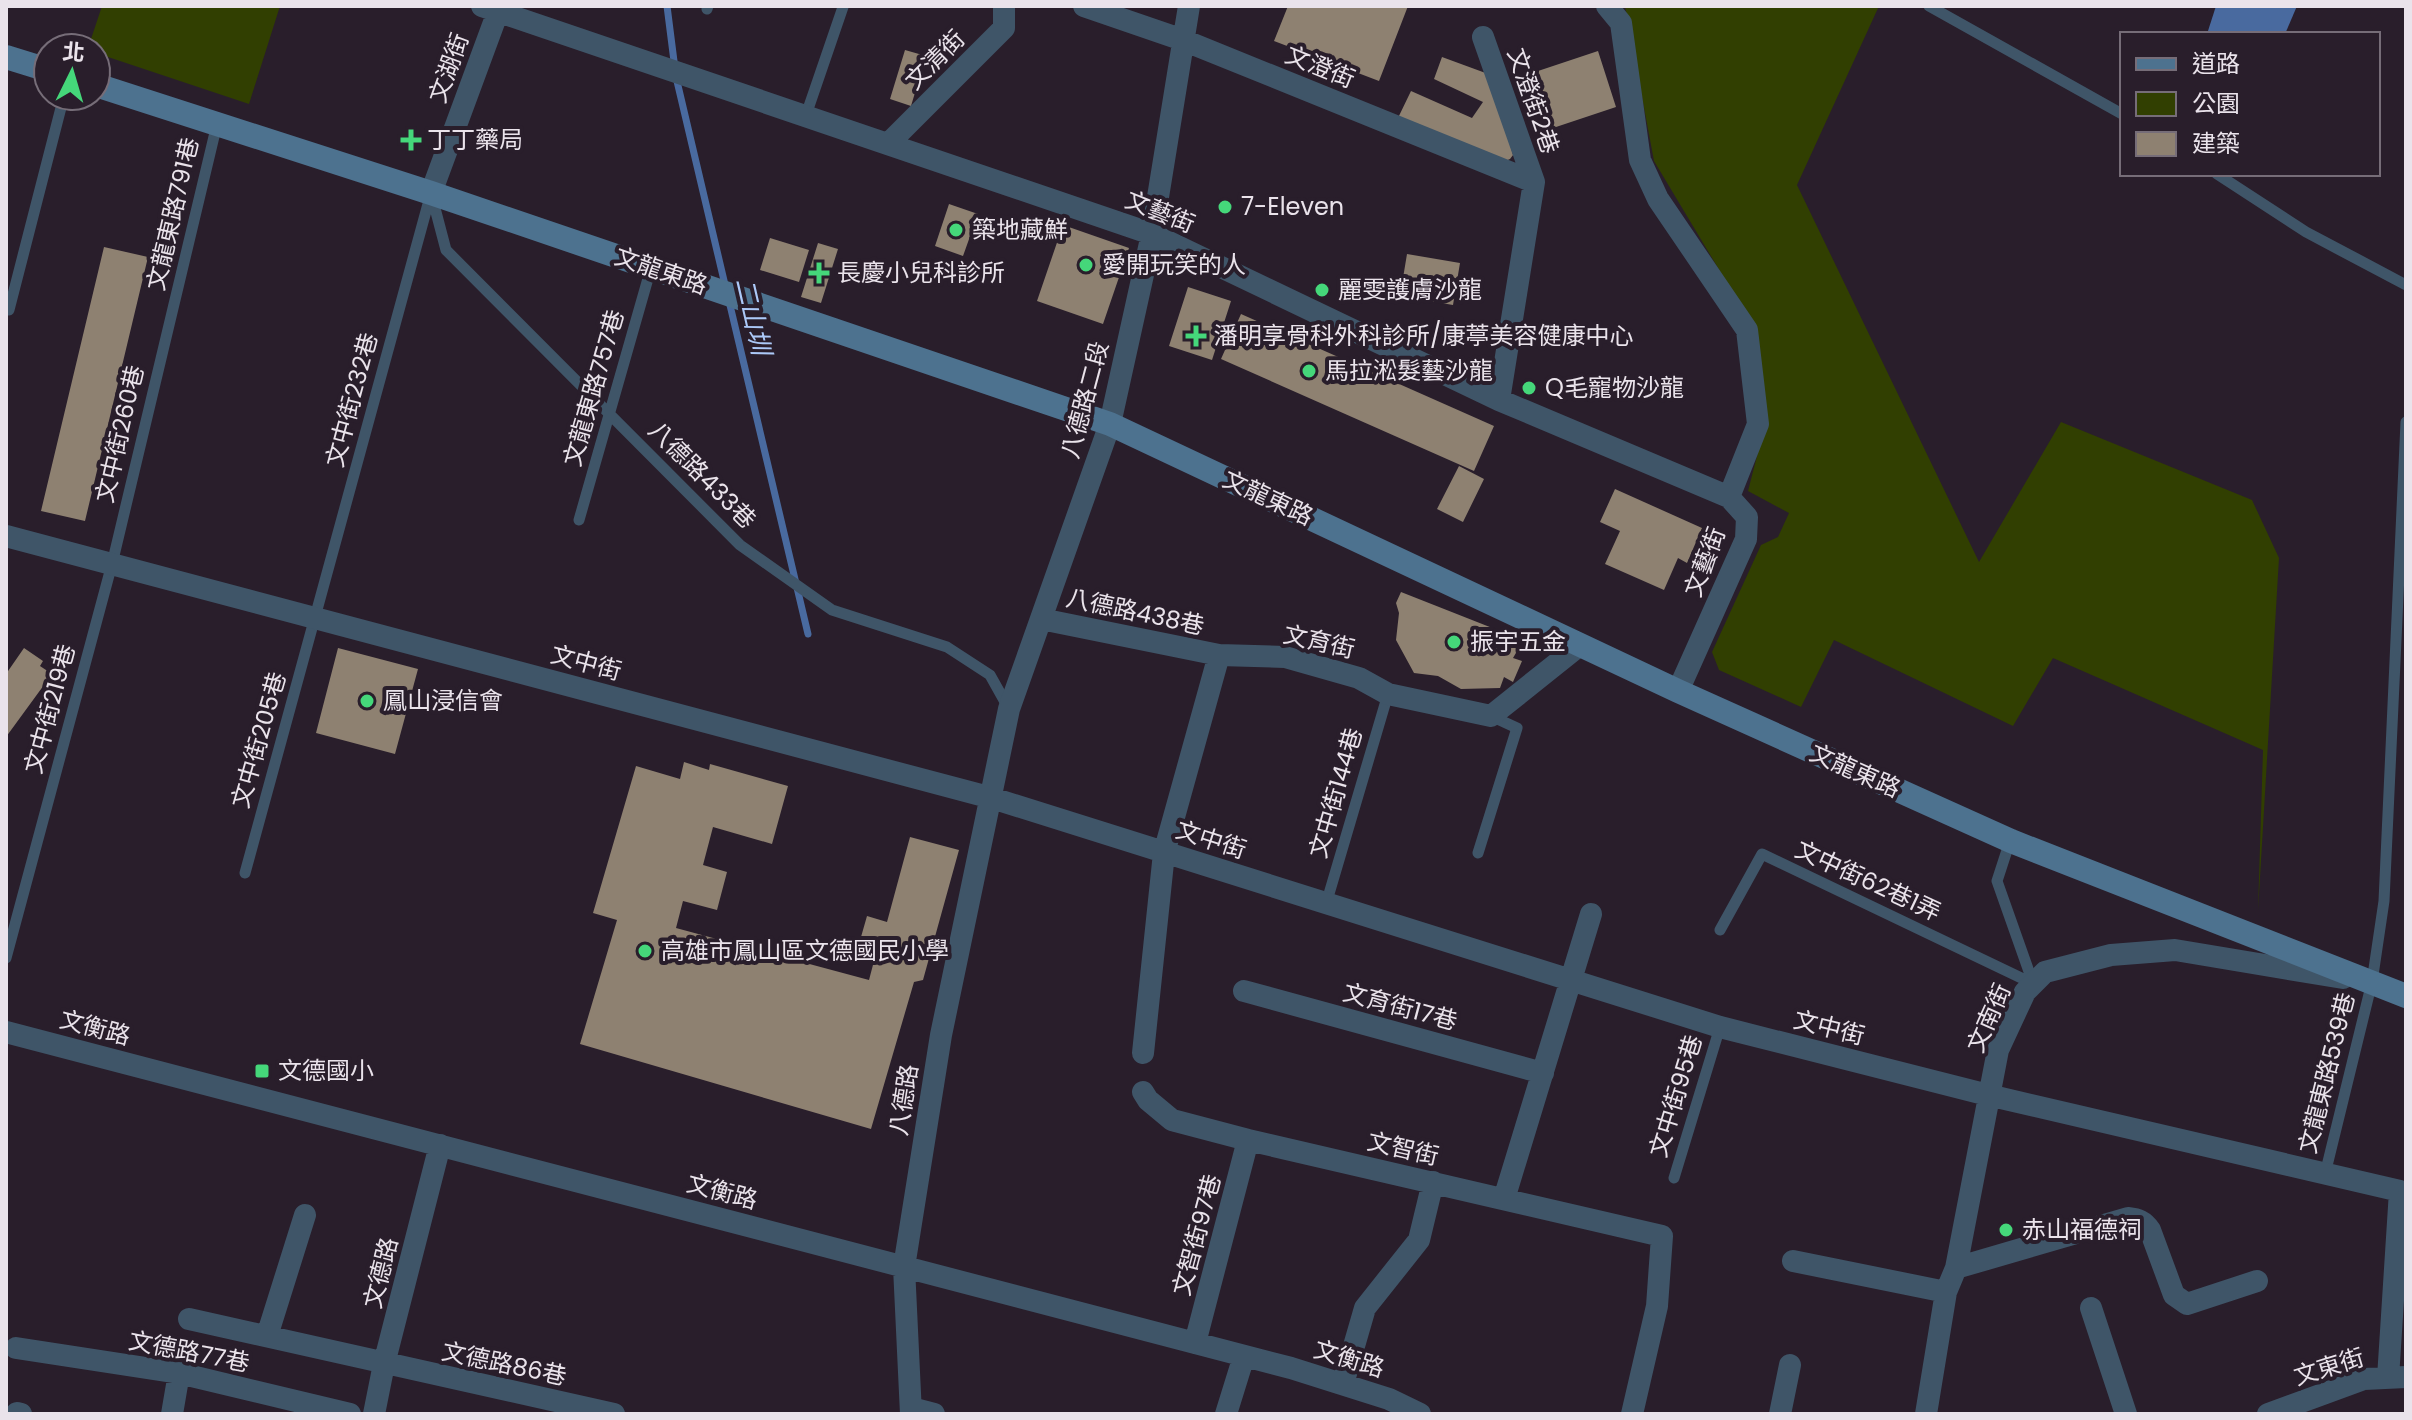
<svg xmlns="http://www.w3.org/2000/svg" width="2412" height="1420" viewBox="0 0 2412 1420" font-family="Poppins,'Noto Sans TC',sans-serif">
  <style>
    .green { fill: #313f01 }
    .water { fill: #496a9f }
    .lines { fill: none; stroke-linecap: round; stroke-linejoin: round }
    .stream { stroke: #496a9f; stroke-width: 7 }
    .building { fill: #8e8171 }
    .lane { stroke: #3f5568; stroke-width: 11 }
    .street { stroke: #3f5568; stroke-width: 22 }
    .secondary { stroke: #4d728f; stroke-width: 24 }
    .poi-dot { fill: #45d77a; stroke: #291e2b; stroke-width: 3 }
    .labels { text-anchor: middle; stroke-width: 8; stroke-linejoin: round; paint-order: stroke }
    .street-label { font-size: 24px; fill: #eae3eb; stroke: #291e2b }
    .poi-label { font-size: 24px; fill: #eae3eb; stroke: #291e2b; text-anchor: start }
    .water-label { font-size: 26px; font-style: italic; fill: #acc9f8; stroke: #291e2b }
  </style>
  <rect width="100%" height="100%" fill="#291e2b"/>
  <path class="green" d="M 102,6 L 280,6 L 249,104 L 96,53 L 96,48 L 88,48 Z
    M 1625,6 L 1879,6 L 1797,185 L 1979,562 L 2061,422 L 2252,500 L 2279,558 L 2258,911 L 2263,750 L 2053,658 L 2013,726 L 1834,640 L 1801,707 L 1719,670 L 1712,652 L 1761,545 L 1778,537 L 1789,513 L 1748,491 L 1765,425 L 1757,333 L 1654,161 Z"/>
  <path class="water" d="M 2216,6 L 2297,6 L 2285,34 L 2207,34 Z"/>
  <g class="lines">
    <path class="stream" d="M 667,6 L 676,77 L 726,289
      M 729,301 L 808,634"/>
  </g>
  <path class="building" d="M 1288,6 L 1408,6 L 1379,81 L 1274,41 Z
    M 905,50 L 926,56 L 911,106 L 890,99 Z
    M 1598,51 L 1616,107 L 1550,129 L 1532,73 Z
    M 1442,57 L 1491,75 L 1513,155 L 1510,159 L 1503,162 L 1397,120 L 1411,91 L 1472,118 L 1483,102 L 1434,79 Z
    M 949,204 L 978,214 L 963,256 L 935,246 Z
    M 1063,225 L 1129,248 L 1103,324 L 1037,301 Z
    M 770,238 L 809,250 L 799,282 L 760,270 Z
    M 818,243 L 838,249 L 821,303 L 801,297 Z
    M 104,247 L 148,257 L 85,521 L 41,511 Z
    M 1407,254 L 1460,263 L 1453,305 L 1400,296 Z
    M 1188,287 L 1231,301 L 1212,360 L 1169,346 Z
    M 1241,314 L 1494,426 L 1474,471 L 1221,359 Z
    M 1459,466 L 1484,479 L 1463,522 L 1437,509 Z
    M 1615,489 L 1702,528 L 1687,563 L 1678,558 L 1664,590 L 1605,564 L 1620,531 L 1600,522 Z
    M 1401,592 L 1505,633 L 1512,645 L 1520,646 L 1513,658 L 1522,661 L 1513,682 L 1504,677 L 1500,688 L 1461,689 L 1438,676 L 1414,673 L 1396,640 L 1399,613 L 1396,603 Z
    M 24,648 L 43,661 L 40,666 L 52,674 L 6,737 L 6,674 Z
    M 338,648 L 418,669 L 395,754 L 316,733 Z
    M 684,762 L 709,770 L 710,764 L 788,786 L 772,844 L 713,827 L 703,865 L 727,872 L 717,910 L 683,901 L 676,928 L 869,980 L 879,942 L 861,937 L 867,916 L 887,922 L 910,837 L 959,850 L 923,980 L 914,982 L 871,1129 L 580,1044 L 617,920 L 593,913 L 636,766 L 680,779 Z"/>
  <g class="lines">
    <path class="lane" d="M 1929,6 L 2122,114
      M 707,9 L 708,6
      M 806,115 L 843,7
      M 2217,174 L 2306,232 L 2406,285
      M 431,193 L 446,250 L 740,545 L 832,610 L 947,647 L 990,675 L 1009,709
      M 9,310 L 64,96
      M 579,520 L 651,268
      M 2010,841 L 1997,881 L 2033,983
      M 1478,853 L 1517,728 L 1491,716
      M 245,873 L 431,193
      M 1326,904 L 1388,694
      M 1720,930 L 1762,854 L 2034,984
      M 6,958 L 112,564 L 217,124
      M 2325,1174 L 2372,982 L 2384,901 L 2406,422
      M 1674,1178 L 1720,1027"/>
    <path class="street" d="M 482,6 L 1152,234 L 1499,400 L 1729,497 L 1747,517 L 1746,539 L 1678,691
      M 1084,6 L 1183,40 L 1534,182
      M 1607,6 L 1621,23 L 1640,160 L 1658,199 L 1747,330 L 1758,424 L 1729,497
      M 1483,37 L 1534,182 L 1499,400
      M 888,144 L 1004,28 L 1004,6
      M 431,193 L 500,6
      M 6,536 L 992,798 L 1720,1027 L 1988,1095 L 2400,1191 L 2388,1378
      M 1041,619 L 1219,655
      M 1244,991 L 1543,1073
      M 6,1032 L 1291,1368 L 1389,1399 L 1420,1414
      M 1143,1053 L 1164,853 L 1219,655 L 1285,657 L 1359,678 L 1388,694 L 1491,716 L 1580,645
      M 1143,1092 L 1148,1100 L 1172,1120 L 1248,1140 L 1662,1236 L 1657,1306 L 1632,1414
      M 1504,1199 L 1591,914
      M 1793,1261 L 1946,1292
      M 1956,1268 L 2128,1218 C 2138,1219 2144,1221 2150,1230 L 2174,1295 L 2187,1304 L 2257,1281
      M 2091,1308 L 2126,1414
      M 189,1319 L 614,1414
      M 267,1336 L 305,1215
      M 1195,1343 L 1248,1140
      M 16,1348 L 179,1373 L 350,1414
      M 1343,1384 L 1365,1308 L 1419,1240 L 1433,1182
      M 911,1408 L 934,1414
      M 17,1413 L 21,1414
      M 172,1414 L 179,1373
      M 374,1414 L 384,1364 L 440,1145
      M 911,1414 L 904,1267 L 941,1035 L 1009,709 L 1110,424 L 1152,234 L 1189,6
      M 1226,1414 L 1244,1356
      M 1780,1414 L 1790,1365
      M 1926,1414 L 1946,1292 L 1956,1268 L 1998,1050 L 2025,992 L 2045,972 L 2111,955 L 2175,950 L 2343,978
      M 2268,1414 L 2364,1379 L 2406,1377"/>
    <path class="secondary" d="M 6,57 L 48,70
      M 96,85 L 431,193 L 1110,424 L 1678,691 L 2011,841 L 2406,996"/>
  </g>
  <g class="poi-dot">
    <path d="M407 128h8v8h8v8h-8v8h-8v-8h-8v-8h8z"/>
    <circle cx="1225" cy="207" r="8"/>
    <circle cx="956" cy="230" r="8"/>
    <circle cx="1086" cy="265" r="8"/>
    <path d="M815 261h8v8h8v8h-8v8h-8v-8h-8v-8h8z"/>
    <circle cx="1322" cy="290" r="8"/>
    <path d="M1192 324h8v8h8v8h-8v8h-8v-8h-8v-8h8z"/>
    <circle cx="1309" cy="371" r="8"/>
    <circle cx="1529" cy="388" r="8"/>
    <circle cx="1454" cy="642" r="8"/>
    <circle cx="367" cy="701" r="8"/>
    <circle cx="645" cy="951" r="8"/>
    <rect x="254" y="1063" width="16" height="16" rx="4"/>
    <circle cx="2006" cy="1230" r="8"/>
  </g>
  <g class="labels">
    <g class="street-label">
      <text transform="translate(935 60) rotate(-45)" y="8">文清街</text>
      <text transform="translate(1320 67) rotate(22)" y="8">文澄街</text>
      <text transform="translate(449 68) rotate(-70)" y="8">文湖街</text>
      <text transform="translate(1533 101) rotate(71)" y="8">文澄街2巷</text>
      <text transform="translate(1160 212) rotate(22)" y="8">文藝街</text>
      <text transform="translate(173 214) rotate(-77)" y="8">文龍東路791巷</text>
      <text transform="translate(661 271) rotate(19)" y="8">文龍東路</text>
      <text transform="translate(594 388) rotate(-74)" y="8">文龍東路757巷</text>
      <text transform="translate(352 400) rotate(-75)" y="8">文中街232巷</text>
      <text transform="translate(1085 400) rotate(-75)" y="8">八德路二段</text>
      <text transform="translate(120 434) rotate(-77)" y="8">文中街260巷</text>
      <text transform="translate(702 475) rotate(45)" y="8">八德路433巷</text>
      <text transform="translate(1268 498) rotate(25)" y="8">文龍東路</text>
      <text transform="translate(1705 562) rotate(-69)" y="8">文藝街</text>
      <text transform="translate(1135 612) rotate(12)" y="8">八德路438巷</text>
      <text transform="translate(1319 642) rotate(13)" y="8">文育街</text>
      <text transform="translate(586 663) rotate(15)" y="8">文中街</text>
      <text transform="translate(50 709) rotate(-75)" y="8">文中街219巷</text>
      <text transform="translate(259 740) rotate(-74)" y="8">文中街205巷</text>
      <text transform="translate(1855 771) rotate(24)" y="8">文龍東路</text>
      <text transform="translate(1336 793) rotate(-74)" y="8">文中街144巷</text>
      <text transform="translate(1211 840) rotate(18)" y="8">文中街</text>
      <text transform="translate(1868 881) rotate(25)" y="8">文中街62巷1弄</text>
      <text transform="translate(1400 1007) rotate(15)" y="8">文育街17巷</text>
      <text transform="translate(1989 1018) rotate(-66)" y="8">文南街</text>
      <text transform="translate(95 1028) rotate(15)" y="8">文衡路</text>
      <text transform="translate(1829 1028) rotate(14)" y="8">文中街</text>
      <text transform="translate(2327 1073) rotate(-76)" y="8">文龍東路539巷</text>
      <text transform="translate(1676 1096) rotate(-73)" y="8">文中街95巷</text>
      <text transform="translate(904 1100) rotate(-81)" y="8">八德路</text>
      <text transform="translate(1403 1149) rotate(13)" y="8">文智街</text>
      <text transform="translate(722 1192) rotate(15)" y="8">文衡路</text>
      <text transform="translate(1197 1235) rotate(-75)" y="8">文智街97巷</text>
      <text transform="translate(381 1273) rotate(-76)" y="8">文德路</text>
      <text transform="translate(189 1352) rotate(11)" y="8">文德路77巷</text>
      <text transform="translate(1349 1359) rotate(17)" y="8">文衡路</text>
      <text transform="translate(504 1364) rotate(12)" y="8">文德路86巷</text>
      <text transform="translate(2329 1367) rotate(-17)" y="8">文東街</text>
    </g>
    <g class="poi-label">
      <text x="427" y="148">丁丁藥局</text>
      <text x="1241" y="215">7-Eleven</text>
      <text x="972" y="238">築地藏鮮</text>
      <text x="1102" y="273">愛開玩笑的人</text>
      <text x="837" y="281">長慶小兒科診所</text>
      <text x="1338" y="298">麗雯護膚沙龍</text>
      <text x="1214" y="344">潘明享骨科外科診所/康葶美容健康中心</text>
      <text x="1325" y="379">馬拉淞髮藝沙龍</text>
      <text x="1545" y="396">Q毛寵物沙龍</text>
      <text x="1470" y="650">振宇五金</text>
      <text x="383" y="709">鳳山浸信會</text>
      <text x="661" y="959">高雄市鳳山區文德國民小學</text>
      <text x="278" y="1079">文德國小</text>
      <text x="2022" y="1238">赤山福德祠</text>
    </g>
    <g class="water-label">
      <text transform="translate(753 316) rotate(77)" y="9">二山圳</text>
    </g>
  </g>
  <rect width="2412" height="1420" fill="none" stroke="#eae3eb" stroke-width="16"/>
  <rect x="2120" y="32" width="260" height="144" fill="#291e2b" stroke="#766d78" stroke-width="2"/>
  <rect x="2136" y="58" width="40" height="12" fill="#4d728f" stroke="#766d78" stroke-width="2"/>
  <text x="2192" y="72" font-size="24" fill="#eae3eb">道路</text>
  <rect x="2136" y="92" width="40" height="24" fill="#313f01" stroke="#766d78" stroke-width="2"/>
  <text x="2192" y="112" font-size="24" fill="#eae3eb">公園</text>
  <rect x="2136" y="132" width="40" height="24" fill="#8e8171" stroke="#766d78" stroke-width="2"/>
  <text x="2192" y="152" font-size="24" fill="#eae3eb">建築</text>
  <g transform="translate(72 72) rotate(5)"><circle r="38" fill="#291e2b" stroke="#766d78" stroke-width="2"/>
  <path d="M0-6L14 30L0 20L-14 30Z" fill="#45d77a"/>
  <text y="-12" font-size="22" font-weight="bold" text-anchor="middle" fill="#eae3eb">北</text>
  </g>
</svg>
